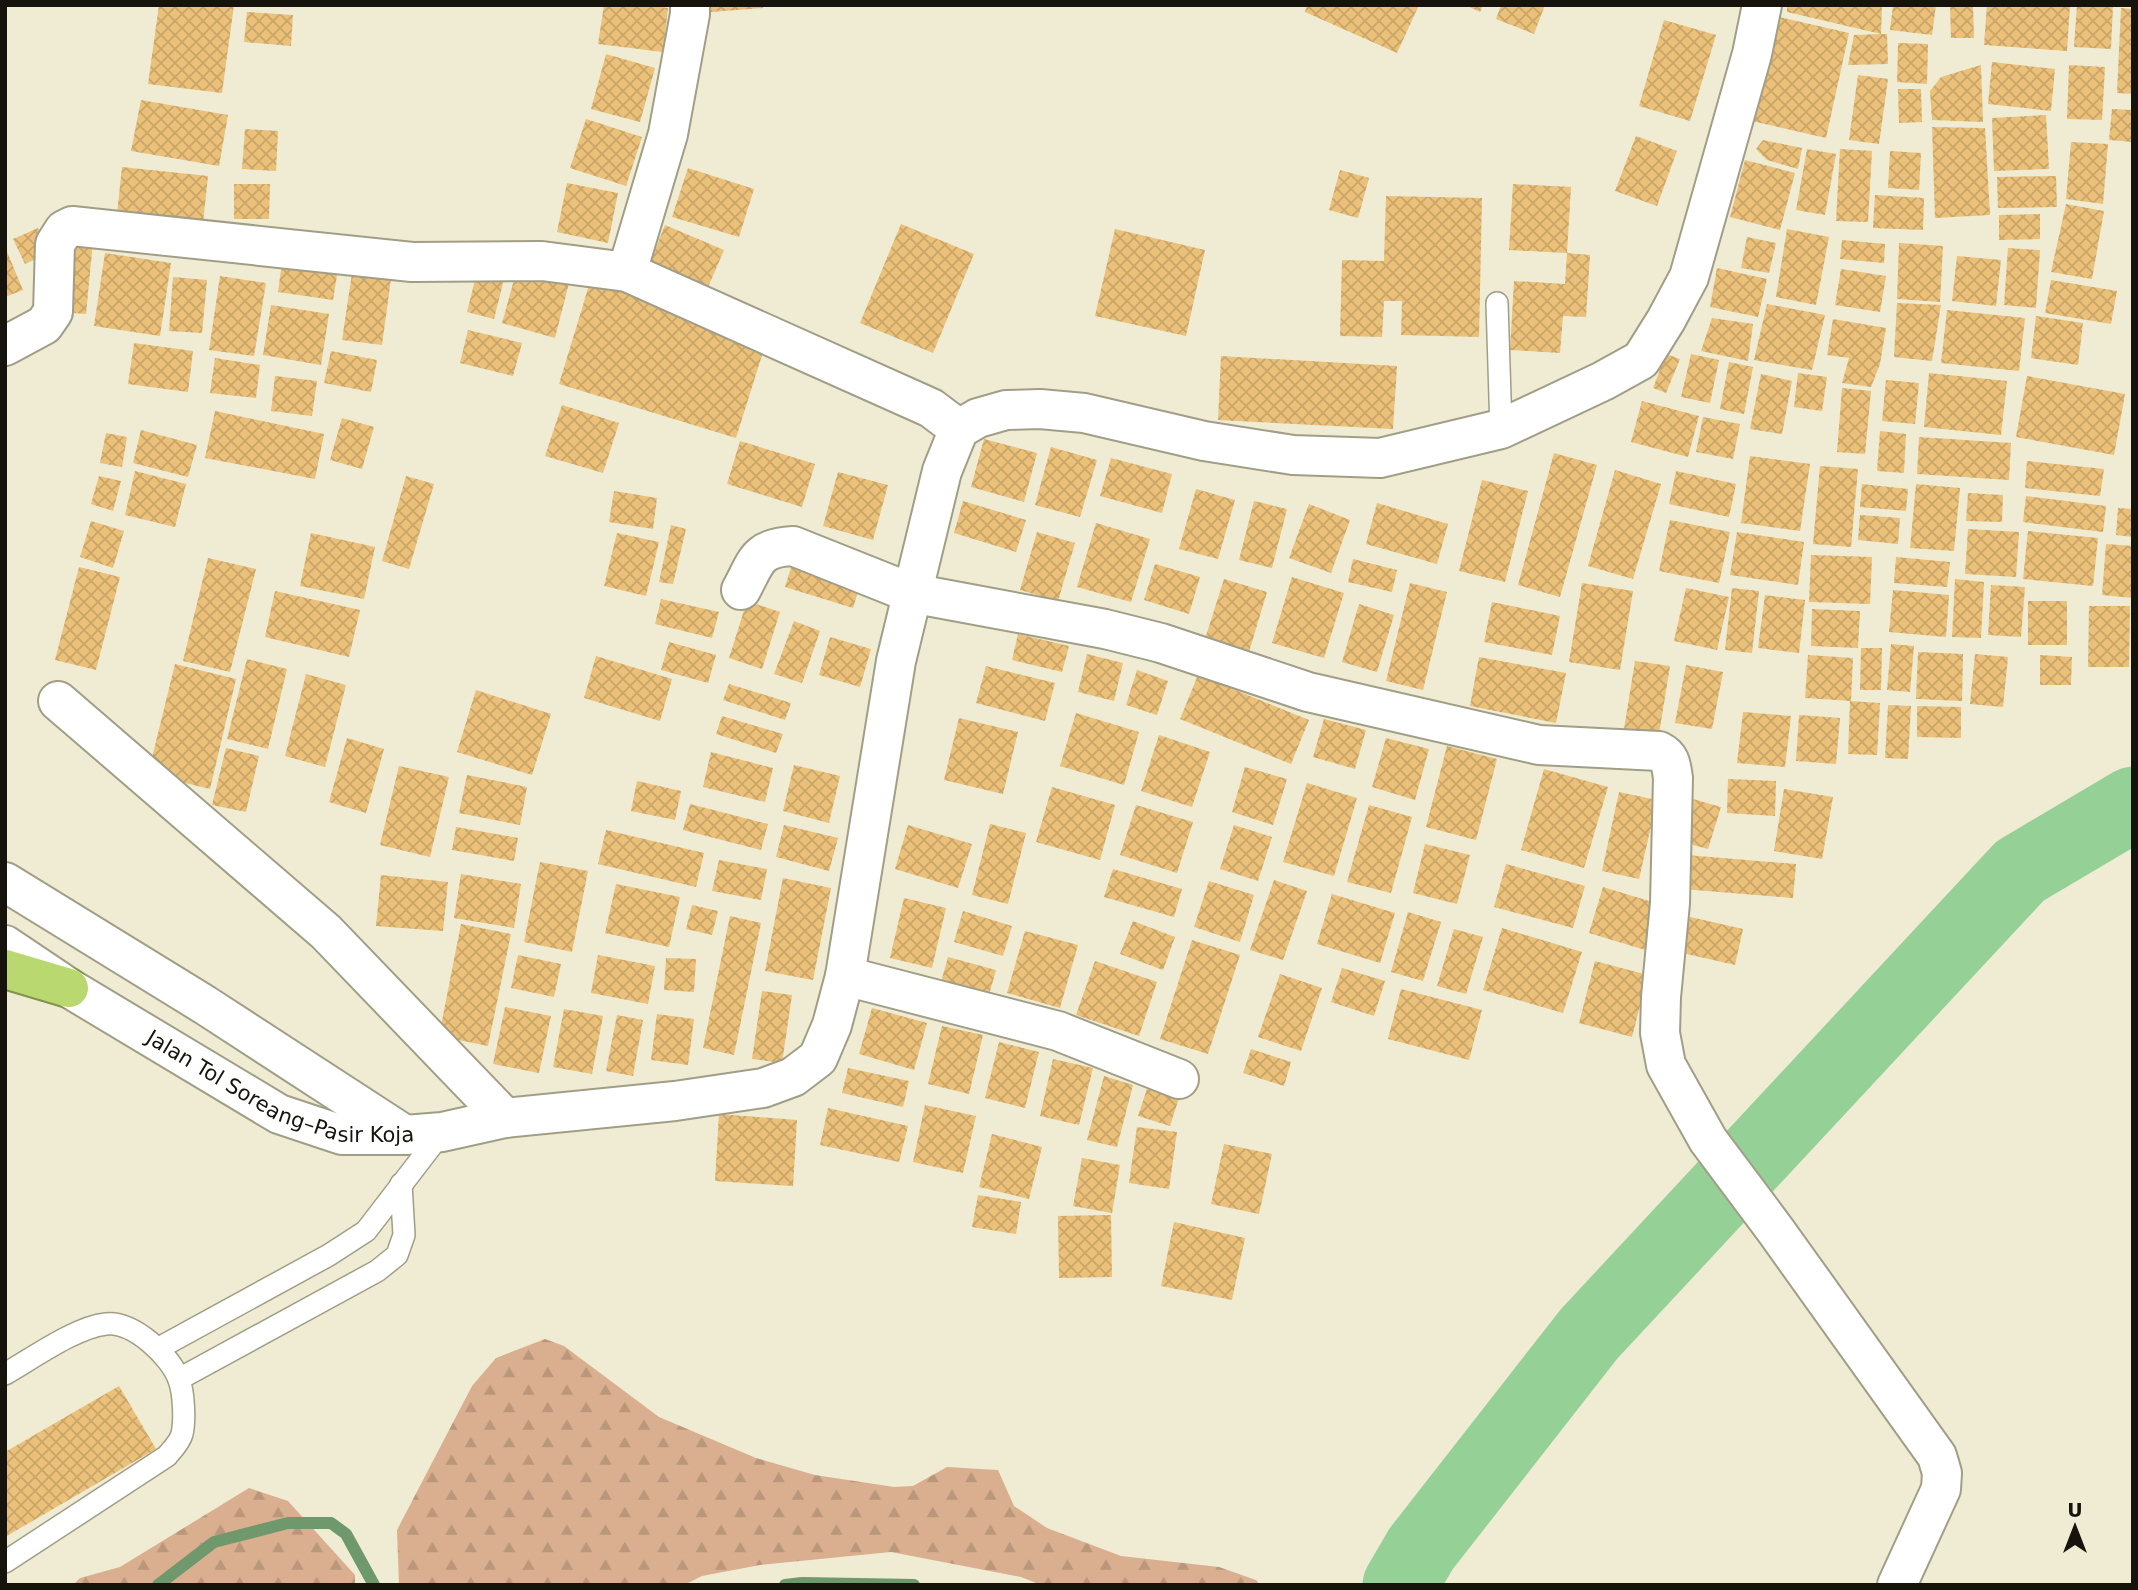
<svg xmlns="http://www.w3.org/2000/svg" width="2138" height="1590" viewBox="0 0 2138 1590" font-family="'DejaVu Sans',sans-serif">
	<style>
		.forest { fill: url(#forest-firs) }
		.lines { fill: none; stroke-linecap: round; stroke-linejoin: round }
		.stream { stroke: #6f986d; stroke-width: 12 }
		.river { stroke: #95d197; stroke-width: 75 }
		.building { fill: url(#building-cross-hatch) }
		.lane-casing { stroke: #a19e87; stroke-width: 24 }
		.street-casing { stroke: #a19e87; stroke-width: 42 }
		.secondary-casing { stroke: #a19e87; stroke-width: 42 }
		.highway-casing { stroke: #80944d; stroke-width: 42 }
		.lane { stroke: #fff; stroke-width: 21 }
		.street { stroke: #fff; stroke-width: 38 }
		.secondary { stroke: #fff; stroke-width: 38 }
		.highway { stroke: #b9d970; stroke-width: 38 }
		.labels { text-anchor: middle; stroke-width: 6; stroke-linejoin: round; paint-order: stroke }
		.street-label { font-size: 21px; fill: #15130b; stroke: #efecd3 }
	</style>
	<defs>
		<pattern id="forest-firs" width="22" height="20" patternUnits="userSpaceOnUse" patternTransform="scale(1.75)"><rect width="22" height="20" fill="#daaf8f"/><path d="M5 1l3.5 6h-7zM16 11l3.5 6h-7z" fill="#ba967a"/></pattern>
		<pattern id="building-cross-hatch" width="8" height="8" patternUnits="userSpaceOnUse" patternTransform="scale(1.75)"><rect width="8" height="8" fill="#ebc17a"/><path d="M0 0l8 8M0 8l8-8" fill="none" stroke="#c9a568"/></pattern>
	</defs>
	<rect width="100%" height="100%" fill="#efecd3"/>
	<g class="forest">
		<polygon points="545,1339 564,1346 659,1417 756,1458 815,1475 894,1487 913,1486 947,1467 998,1470 1014,1506 1047,1528 1121,1556 1219,1567 1256,1580 1260,1585 1041,1585 1021,1577 891,1552 760,1565 702,1576 684,1585 399,1585 397,1530 472,1386 496,1358"/>
		<polygon points="249,1488 288,1501 355,1575 355,1585 73,1585 80,1578 120,1567"/>
	</g>
	<g class="lines">
		<g class="stream">
			<polyline points="158,1585 214,1542 288,1523 331,1523 346,1534 374,1585"/>
			<polyline points="785,1585 802,1583 914,1585"/>
		</g>
		<polyline class="river" points="1400,1585 1421,1549 1589,1334 2020,871 2133,804"/>
	</g>
	<g class="building">
		<polygon points="159,5 234,5 222,93 148,84"/>
		<polygon points="604,5 648,5 668,8 663,52 598,44"/>
		<polygon points="711,5 762,5 763,8 711,12"/>
		<polygon points="1307,5 1419,5 1397,53 1305,12"/>
		<polygon points="1465,5 1483,5 1480,12"/>
		<polygon points="1501,5 1545,5 1534,34 1496,19"/>
		<polygon points="1787,5 1882,5 1881,34 1887,34 1888,64 1848,65 1854,35 1881,34 1787,12"/>
		<polygon points="1893,5 1936,5 1932,35 1890,30"/>
		<polygon points="1950,5 1973,5 1974,38 1951,38"/>
		<polygon points="1987,5 2070,5 2067,51 1984,45"/>
		<polygon points="2077,5 2113,5 2111,49 2074,47"/>
		<polygon points="2121,8 2133,9 2133,94 2117,93"/>
		<polygon points="247,12 293,15 291,46 244,42"/>
		<polygon points="1775,16 1849,33 1826,138 1752,121"/>
		<polygon points="1664,20 1716,35 1690,121 1639,106"/>
		<polygon points="1898,43 1928,44 1927,84 1897,82"/>
		<polygon points="606,54 655,68 640,122 591,109"/>
		<polygon points="1992,62 2055,69 2051,111 1988,104"/>
		<polygon points="1981,65 1983,122 1932,120 1930,91 1941,77"/>
		<polygon points="2069,65 2105,67 2102,120 2067,119"/>
		<polygon points="1858,75 1888,79 1879,144 1849,140"/>
		<polygon points="1898,89 1921,89 1922,122 1899,123"/>
		<polygon points="141,100 228,115 219,166 131,151"/>
		<polygon points="2112,109 2133,110 2133,142 2109,140"/>
		<polygon points="2046,115 2049,169 1994,171 1992,118"/>
		<polygon points="586,119 642,137 626,186 570,168"/>
		<polygon points="1932,127 1985,128 1990,215 1935,218"/>
		<polygon points="245,129 278,131 276,171 242,169"/>
		<polygon points="1636,136 1677,151 1657,206 1615,191"/>
		<polygon points="1763,140 1802,148 1798,169 1767,160 1756,149"/>
		<polygon points="2071,142 2108,144 2103,204 2066,199"/>
		<polygon points="1807,149 1836,154 1825,215 1796,210"/>
		<polygon points="1840,149 1872,151 1868,222 1836,221"/>
		<polygon points="1890,151 1921,153 1919,190 1888,188"/>
		<polygon points="1745,160 1795,173 1780,230 1730,217"/>
		<polygon points="122,167 208,176 203,223 117,214"/>
		<polygon points="688,168 754,189 739,237 672,217"/>
		<polygon points="1340,170 1369,178 1358,218 1329,210"/>
		<polygon points="2056,176 2057,207 1998,208 1997,177"/>
		<polygon points="567,183 618,193 608,243 557,232"/>
		<polygon points="234,184 270,184 269,219 234,219"/>
		<polygon points="1513,184 1571,187 1567,253 1509,250"/>
		<polygon points="1875,195 1924,198 1923,230 1873,228"/>
		<polygon points="1386,196 1482,198 1479,337 1401,335 1402,301 1384,301 1382,337 1340,336 1342,260 1384,261"/>
		<polygon points="2066,204 2104,211 2092,279 2051,272"/>
		<polygon points="2040,214 2040,239 1999,240 1999,215"/>
		<polygon points="901,224 974,254 933,353 860,323"/>
		<polygon points="665,225 724,250 706,292 648,268"/>
		<polygon points="38,228 51,252 25,264 13,239"/>
		<polygon points="1115,229 1205,250 1186,336 1095,316"/>
		<polygon points="1787,229 1829,237 1816,305 1776,297"/>
		<polygon points="1747,237 1776,243 1769,273 1741,268"/>
		<polygon points="67,240 93,242 86,314 60,312"/>
		<polygon points="1842,240 1885,244 1884,263 1840,259"/>
		<polygon points="1899,243 1943,246 1940,302 1897,299"/>
		<polygon points="5,247 23,290 5,297"/>
		<polygon points="2008,248 2040,250 2036,308 2004,305"/>
		<polygon points="105,253 171,263 160,336 94,326"/>
		<polygon points="1567,253 1590,255 1586,317 1563,316 1560,353 1510,350 1514,281 1565,284"/>
		<polygon points="283,255 339,263 333,300 278,292"/>
		<polygon points="1957,256 2001,260 1996,306 1952,301"/>
		<polygon points="478,268 505,275 494,319 467,312"/>
		<polygon points="1717,268 1767,279 1758,317 1710,307"/>
		<polygon points="517,269 569,283 555,338 502,323"/>
		<polygon points="1841,269 1886,276 1880,312 1835,305"/>
		<polygon points="352,273 391,279 382,345 342,340"/>
		<polygon points="220,276 266,283 254,356 209,350"/>
		<polygon points="173,277 207,280 202,333 169,331"/>
		<polygon points="2051,280 2117,291 2111,324 2045,313"/>
		<polygon points="590,282 768,336 736,438 559,384"/>
		<polygon points="1897,303 1941,305 1932,361 1894,357"/>
		<polygon points="1767,304 1825,315 1812,370 1754,360"/>
		<polygon points="271,305 329,314 321,365 263,355"/>
		<polygon points="1947,310 2025,318 2019,371 1941,363"/>
		<polygon points="2036,316 2083,323 2078,365 2031,358"/>
		<polygon points="1712,318 1753,324 1748,361 1701,351"/>
		<polygon points="1833,319 1886,328 1880,364 1871,387 1842,383 1849,358 1827,355"/>
		<polygon points="468,330 522,343 513,376 460,363"/>
		<polygon points="134,343 193,351 188,392 128,384"/>
		<polygon points="331,351 377,360 371,392 324,383"/>
		<polygon points="1666,354 1680,359 1666,393 1653,388"/>
		<polygon points="1691,354 1719,360 1710,403 1681,397"/>
		<polygon points="1221,356 1397,366 1393,429 1218,420"/>
		<polygon points="215,358 260,365 256,398 210,393"/>
		<polygon points="1729,362 1753,367 1744,414 1720,409"/>
		<polygon points="1798,373 1827,377 1822,411 1794,407"/>
		<polygon points="1929,373 2007,381 2001,435 1924,427"/>
		<polygon points="1761,374 1792,381 1782,434 1750,429"/>
		<polygon points="275,376 317,381 312,416 271,411"/>
		<polygon points="2027,376 2125,394 2114,455 2016,437"/>
		<polygon points="1886,380 1919,383 1915,424 1882,421"/>
		<polygon points="1842,388 1871,391 1865,454 1837,452"/>
		<polygon points="1642,401 1699,416 1688,457 1631,442"/>
		<polygon points="562,405 619,423 603,473 545,456"/>
		<polygon points="215,411 324,434 315,479 205,458"/>
		<polygon points="1703,417 1740,424 1733,459 1696,452"/>
		<polygon points="342,418 374,427 362,469 330,460"/>
		<polygon points="141,430 197,445 188,477 133,463"/>
		<polygon points="1880,431 1906,434 1904,473 1877,471"/>
		<polygon points="106,433 127,437 122,467 100,463"/>
		<polygon points="1919,437 2011,443 2009,480 1917,474"/>
		<polygon points="984,439 1037,453 1024,502 971,487"/>
		<polygon points="740,441 815,464 802,507 727,484"/>
		<polygon points="1051,447 1097,460 1080,517 1035,505"/>
		<polygon points="1554,453 1597,465 1560,597 1518,585"/>
		<polygon points="1750,456 1810,464 1800,531 1741,523"/>
		<polygon points="1111,458 1172,474 1162,513 1100,496"/>
		<polygon points="2027,461 2104,469 2100,496 2025,488"/>
		<polygon points="1820,466 1858,469 1851,547 1813,544"/>
		<polygon points="1615,470 1661,484 1633,579 1588,566"/>
		<polygon points="135,471 186,484 175,527 125,515"/>
		<polygon points="1676,471 1736,484 1729,517 1669,504"/>
		<polygon points="838,472 888,485 873,540 823,526"/>
		<polygon points="99,476 121,481 113,511 91,504"/>
		<polygon points="406,476 434,484 409,569 382,561"/>
		<polygon points="1482,480 1528,491 1505,582 1459,571"/>
		<polygon points="1862,484 1908,489 1906,511 1860,507"/>
		<polygon points="1916,484 1960,488 1954,551 1910,548"/>
		<polygon points="1196,489 1235,500 1218,559 1179,549"/>
		<polygon points="614,491 657,498 653,529 609,522"/>
		<polygon points="1968,493 2003,495 2002,522 1966,521"/>
		<polygon points="2026,496 2106,506 2103,532 2023,522"/>
		<polygon points="963,501 1026,520 1016,552 954,533"/>
		<polygon points="1254,501 1287,509 1272,568 1239,560"/>
		<polygon points="1377,503 1448,524 1437,564 1366,544"/>
		<polygon points="1309,504 1350,520 1331,573 1289,558"/>
		<polygon points="2118,508 2133,509 2133,537 2116,535"/>
		<polygon points="1860,515 1900,518 1898,544 1858,540"/>
		<polygon points="1670,520 1730,532 1719,583 1659,571"/>
		<polygon points="91,521 124,531 113,568 80,557"/>
		<polygon points="1096,523 1150,539 1131,602 1077,587"/>
		<polygon points="671,525 686,529 673,584 659,582"/>
		<polygon points="1968,529 2019,532 2016,577 1965,574"/>
		<polygon points="2028,531 2098,538 2093,586 2023,579"/>
		<polygon points="1037,532 1075,543 1058,601 1020,590"/>
		<polygon points="1737,532 1804,542 1798,585 1730,575"/>
		<polygon points="311,533 375,547 364,599 300,586"/>
		<polygon points="617,533 659,542 646,596 604,586"/>
		<polygon points="2106,544 2133,546 2133,598 2102,595"/>
		<polygon points="1811,555 1872,557 1870,604 1809,602"/>
		<polygon points="1896,557 1950,562 1947,587 1894,583"/>
		<polygon points="208,558 256,569 230,672 183,661"/>
		<polygon points="1353,559 1397,570 1392,592 1348,582"/>
		<polygon points="793,561 861,582 853,608 785,587"/>
		<polygon points="1155,564 1200,577 1189,614 1144,600"/>
		<polygon points="79,567 120,577 96,670 55,660"/>
		<polygon points="1292,577 1344,593 1324,658 1272,643"/>
		<polygon points="1224,579 1267,592 1249,652 1205,639"/>
		<polygon points="1955,579 1984,582 1981,638 1952,637"/>
		<polygon points="1410,583 1447,592 1423,690 1386,681"/>
		<polygon points="1582,583 1633,591 1620,670 1569,662"/>
		<polygon points="1991,585 2025,587 2021,637 1988,635"/>
		<polygon points="1686,588 1729,597 1717,650 1674,641"/>
		<polygon points="1732,588 1759,591 1752,653 1725,650"/>
		<polygon points="1893,590 1949,595 1946,637 1889,632"/>
		<polygon points="275,591 360,610 349,657 265,637"/>
		<polygon points="1765,595 1805,600 1799,653 1758,648"/>
		<polygon points="661,599 719,612 712,638 655,624"/>
		<polygon points="747,601 780,612 762,669 729,658"/>
		<rect x="2028" y="601" width="39" height="44"/>
		<polygon points="1492,602 1560,616 1552,655 1484,642"/>
		<polygon points="1359,604 1394,615 1377,672 1342,662"/>
		<polygon points="2089,606 2130,606 2129,667 2088,667"/>
		<polygon points="1812,609 1860,611 1858,648 1811,646"/>
		<polygon points="794,621 820,631 802,683 774,674"/>
		<polygon points="1018,634 1069,646 1062,672 1012,660"/>
		<polygon points="830,637 871,649 860,687 819,675"/>
		<polygon points="669,642 716,655 708,683 661,670"/>
		<polygon points="1891,644 1914,646 1910,692 1887,690"/>
		<polygon points="1861,648 1882,648 1881,690 1860,690"/>
		<polygon points="1918,652 1963,654 1962,701 1916,699"/>
		<polygon points="1087,654 1123,663 1114,701 1078,692"/>
		<polygon points="1975,654 2008,657 2003,707 1970,704"/>
		<polygon points="1808,655 1853,658 1851,701 1805,698"/>
		<polygon points="2040,655 2072,657 2071,685 2040,685"/>
		<polygon points="596,656 672,679 660,721 584,698"/>
		<polygon points="1479,657 1566,673 1556,723 1470,706"/>
		<polygon points="247,659 287,669 268,749 227,739"/>
		<polygon points="1635,661 1670,666 1659,734 1624,729"/>
		<polygon points="175,664 236,679 210,789 148,774"/>
		<polygon points="1686,665 1723,672 1712,729 1675,723"/>
		<polygon points="986,666 1055,683 1045,721 976,703"/>
		<polygon points="1137,670 1168,681 1157,715 1126,705"/>
		<polygon points="306,674 346,685 325,767 285,756"/>
		<polygon points="1198,675 1309,720 1291,764 1180,719"/>
		<polygon points="729,684 791,703 785,720 723,700"/>
		<polygon points="476,690 551,714 532,775 457,752"/>
		<polygon points="1850,701 1880,703 1877,755 1848,754"/>
		<polygon points="1888,705 1911,706 1908,759 1885,758"/>
		<polygon points="1917,706 1961,707 1961,738 1917,737"/>
		<polygon points="1743,712 1791,716 1785,767 1737,763"/>
		<polygon points="1076,713 1139,732 1124,785 1060,766"/>
		<polygon points="1799,715 1840,718 1836,764 1796,761"/>
		<polygon points="722,716 783,734 776,753 716,734"/>
		<polygon points="959,718 1018,732 1003,794 944,780"/>
		<polygon points="1324,719 1366,730 1355,769 1313,757"/>
		<polygon points="1159,735 1210,752 1192,807 1141,791"/>
		<polygon points="347,738 384,749 366,813 329,802"/>
		<polygon points="1386,738 1429,749 1415,800 1372,787"/>
		<polygon points="1447,746 1497,759 1476,840 1426,827"/>
		<polygon points="226,748 259,756 246,812 212,805"/>
		<polygon points="711,752 773,768 765,802 703,787"/>
		<polygon points="794,765 840,776 829,823 783,811"/>
		<polygon points="399,766 449,777 430,857 380,845"/>
		<polygon points="1245,767 1287,779 1273,825 1232,812"/>
		<polygon points="1544,769 1608,787 1584,868 1521,850"/>
		<polygon points="467,775 527,787 520,825 459,813"/>
		<polygon points="1728,779 1776,781 1775,816 1727,813"/>
		<polygon points="637,781 681,791 675,820 631,811"/>
		<polygon points="1307,783 1357,798 1334,876 1283,862"/>
		<polygon points="1052,787 1115,805 1100,860 1036,842"/>
		<polygon points="1784,789 1833,797 1822,859 1774,851"/>
		<polygon points="1619,792 1657,800 1639,879 1602,871"/>
		<polygon points="1693,799 1721,807 1708,849 1681,842"/>
		<polygon points="690,804 768,824 761,850 683,830"/>
		<polygon points="1136,805 1193,822 1177,873 1120,855"/>
		<polygon points="1369,805 1412,817 1391,893 1347,882"/>
		<polygon points="990,824 1026,833 1008,904 972,895"/>
		<polygon points="784,825 838,838 829,871 776,857"/>
		<polygon points="908,825 972,844 958,888 895,869"/>
		<polygon points="1234,825 1272,837 1258,881 1220,869"/>
		<polygon points="456,827 518,838 514,861 452,850"/>
		<polygon points="606,830 704,853 696,887 598,864"/>
		<polygon points="1425,844 1470,855 1457,904 1413,893"/>
		<polygon points="1686,855 1796,864 1793,898 1683,889"/>
		<polygon points="719,860 767,869 761,900 712,891"/>
		<polygon points="540,862 588,871 572,952 524,942"/>
		<polygon points="1506,864 1585,886 1573,928 1494,907"/>
		<polygon points="1113,869 1182,889 1174,917 1104,897"/>
		<polygon points="461,874 521,884 514,928 454,918"/>
		<polygon points="381,875 448,882 443,931 376,926"/>
		<polygon points="783,878 831,888 813,980 765,971"/>
		<polygon points="1274,880 1307,891 1283,960 1250,950"/>
		<polygon points="1209,881 1254,895 1240,942 1194,927"/>
		<polygon points="616,884 680,897 669,947 605,933"/>
		<polygon points="1603,887 1659,904 1645,950 1589,933"/>
		<polygon points="1332,894 1395,913 1380,963 1317,944"/>
		<polygon points="904,898 946,908 932,968 890,958"/>
		<polygon points="692,905 718,911 712,935 686,929"/>
		<polygon points="963,911 1012,926 1003,956 954,942"/>
		<polygon points="1408,912 1441,922 1423,981 1391,972"/>
		<polygon points="730,916 761,923 734,1055 703,1048"/>
		<polygon points="1686,916 1743,929 1735,965 1678,952"/>
		<polygon points="1133,921 1175,937 1163,970 1120,954"/>
		<polygon points="461,924 511,934 488,1046 439,1036"/>
		<polygon points="1502,928 1582,952 1563,1013 1483,990"/>
		<polygon points="1454,929 1483,937 1466,994 1437,986"/>
		<polygon points="1025,931 1078,945 1060,1008 1007,993"/>
		<polygon points="1192,940 1240,955 1208,1054 1160,1039"/>
		<polygon points="518,955 561,964 554,997 511,988"/>
		<polygon points="598,955 655,966 648,1004 591,993"/>
		<polygon points="948,957 996,970 989,995 941,982"/>
		<polygon points="666,958 696,959 694,992 664,990"/>
		<polygon points="1095,961 1157,982 1139,1036 1076,1015"/>
		<polygon points="1595,961 1648,975 1632,1037 1579,1023"/>
		<polygon points="1342,968 1385,981 1374,1016 1331,1002"/>
		<polygon points="1280,974 1322,988 1301,1051 1258,1037"/>
		<polygon points="1401,989 1482,1010 1469,1060 1388,1039"/>
		<polygon points="762,991 792,995 782,1063 752,1059"/>
		<polygon points="505,1007 551,1016 539,1073 493,1064"/>
		<polygon points="872,1008 927,1023 914,1070 859,1054"/>
		<polygon points="564,1009 603,1016 592,1074 553,1067"/>
		<polygon points="657,1014 694,1019 688,1065 651,1060"/>
		<polygon points="617,1015 643,1020 633,1076 606,1071"/>
		<polygon points="942,1026 983,1035 969,1094 928,1084"/>
		<polygon points="999,1042 1039,1052 1025,1108 985,1098"/>
		<polygon points="1251,1049 1291,1062 1284,1086 1243,1073"/>
		<polygon points="1053,1059 1093,1068 1079,1125 1040,1116"/>
		<polygon points="848,1068 909,1081 903,1107 842,1093"/>
		<polygon points="1104,1076 1133,1085 1117,1147 1087,1140"/>
		<polygon points="1149,1083 1181,1092 1170,1126 1138,1116"/>
		<polygon points="925,1105 976,1116 963,1173 913,1162"/>
		<polygon points="828,1108 908,1126 899,1162 820,1145"/>
		<polygon points="719,1114 797,1120 793,1186 715,1181"/>
		<polygon points="1137,1127 1177,1132 1169,1189 1129,1183"/>
		<polygon points="992,1134 1042,1147 1029,1199 979,1187"/>
		<polygon points="1224,1144 1272,1154 1259,1214 1211,1204"/>
		<polygon points="1082,1158 1120,1165 1112,1213 1073,1206"/>
		<polygon points="978,1195 1021,1202 1016,1234 972,1227"/>
		<polygon points="1111,1215 1112,1277 1059,1278 1058,1216"/>
		<polygon points="1174,1222 1245,1238 1232,1300 1161,1286"/>
		<polygon points="119,1386 156,1449 5,1537 5,1452"/>
	</g>
	<g class="lines">
		<defs>
			<g id="lane">
				<polyline points="1497,303 1501,429"/>
				<polyline points="159,1348 329,1255 366,1231 442,1132"/>
				<path d="M5,1374C33,1358 76,1327 106,1324C133,1321 171,1356 179,1380C184,1393 185,1421 182,1434C180,1442 172,1450 167,1456L5,1562"/>
				<polyline points="179,1379 377,1271 397,1255 404,1235 401,1184"/>
			</g>
			<g id="street">
				<polyline points="627,272 668,134 690,14 690,5"/>
				<polyline points="5,346 44,325 53,312 55,244 64,230 72,226 412,262 542,261 627,272 931,408 959,429"/>
				<path d="M741,590C757,561 756,548 793,546L911,593L1105,629L1161,643L1308,692L1539,745L1659,751C1671,757 1671,765 1673,778L1670,903L1661,997L1660,1033L1666,1065L1708,1140L1776,1231L1937,1456L1942,1473L1941,1489L1897,1585"/>
				<polyline points="58,701 326,932 505,1118"/>
				<polyline points="845,976 1058,1031 1179,1079"/>
			</g>
			<g id="secondary">
				<polyline points="5,882 205,1005 405,1135"/>
				<path id="s1" d="M5,945L69,988L279,1114L342,1135H405L442,1132L505,1118L675,1101L763,1088L793,1077L818,1058L832,1025L845,976L896,661L942,471L959,429L978,418L1006,410L1040,409L1084,413L1204,441L1293,455L1380,458L1501,429L1603,381L1641,360L1666,320L1689,277L1752,54L1762,5"/>
			</g>
			<polyline id="highway" points="5,969 69,988"/>
		</defs>
		<use href="#lane" class="lane-casing"/>
		<use href="#street" class="street-casing"/>
		<use href="#secondary" class="secondary-casing"/>
		<use href="#highway" class="highway-casing"/>
		<use href="#lane" class="lane"/>
		<use href="#street" class="street"/>
		<use href="#secondary" class="secondary"/>
		<use href="#highway" class="highway"/>
	</g>
	<g class="labels">
		<g class="street-label">
			<text dy="7" stroke="none"><textPath href="#s1" startOffset="315">Jalan Tol Soreang–Pasir Koja</textPath></text>
		</g>
	</g>
	<rect width="2138" height="1590" fill="none" stroke="#15130b" stroke-width="14"/>
	<g transform="translate(2075 1527)" stroke="#efecd3" stroke-width="5" paint-order="stroke">
	<path d="M0-5L12 26L0 18L-12 26Z" fill="#15130b"/>
	<text y="-10" font-size="19" font-weight="bold" text-anchor="middle" fill="#15130b">U</text>
	</g>
</svg>
